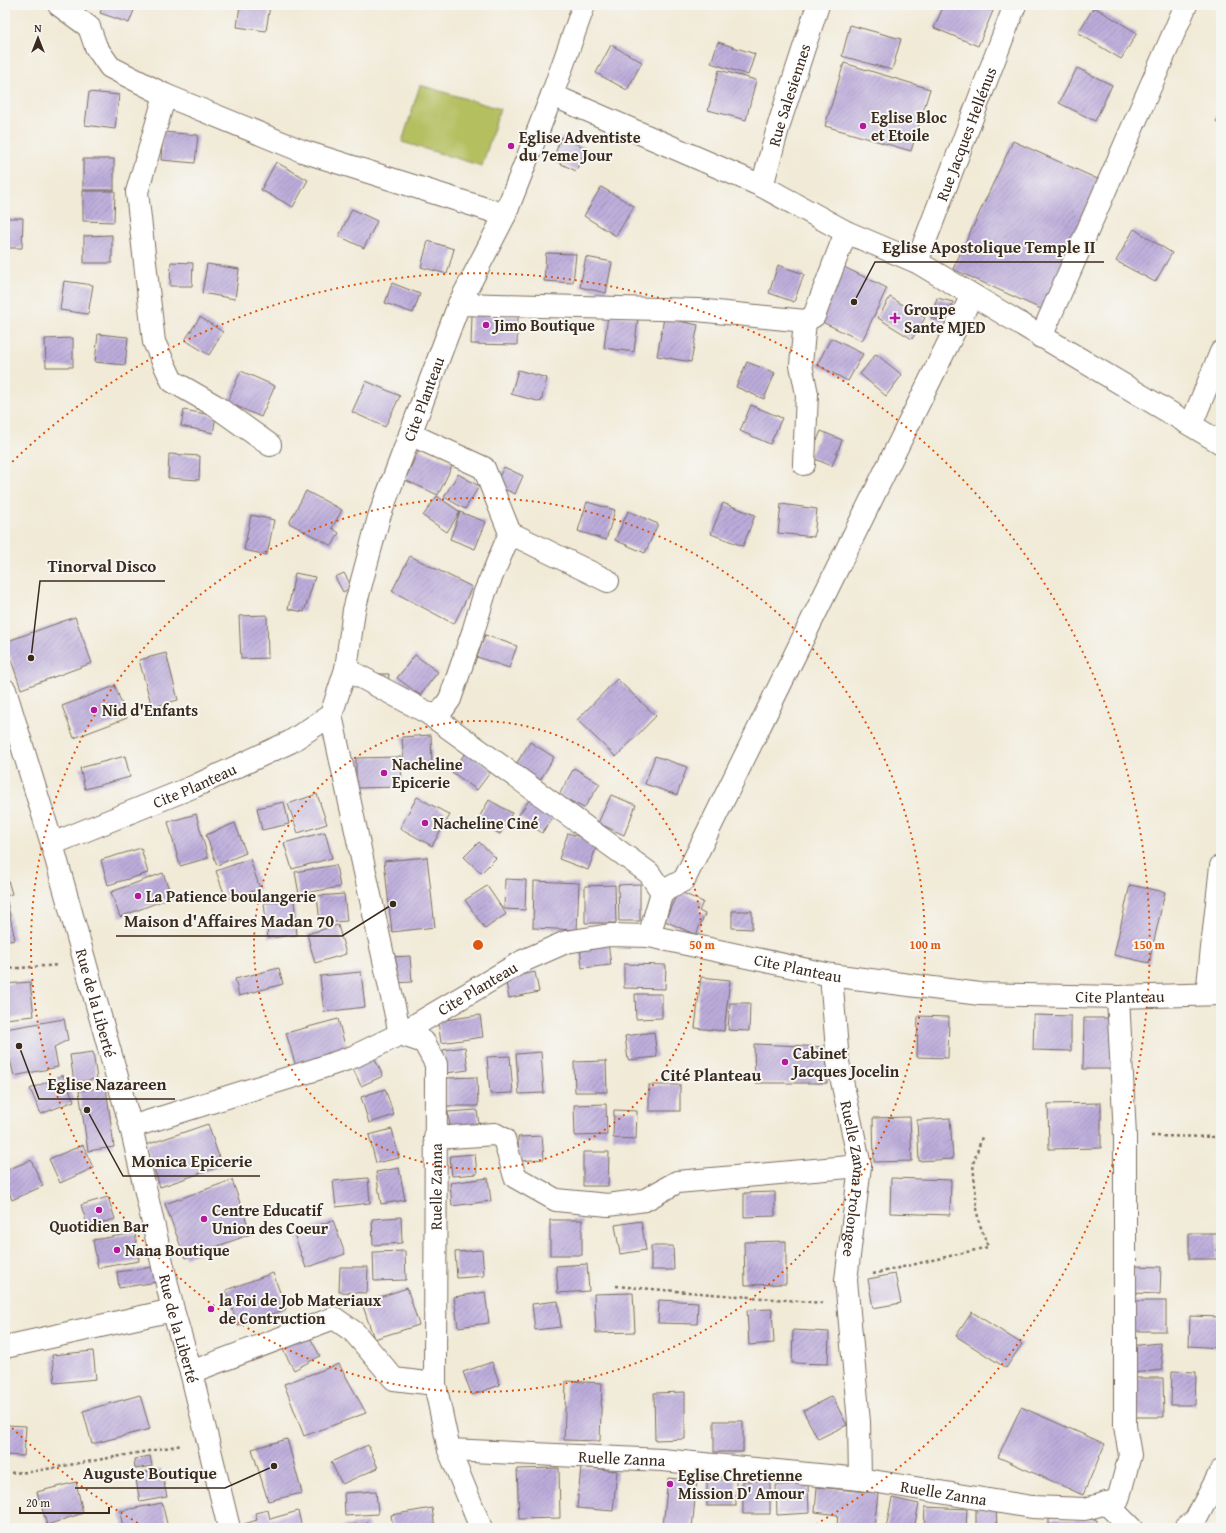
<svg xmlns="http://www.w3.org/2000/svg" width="1226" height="1533" viewBox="0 0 1226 1533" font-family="'Gentium Book Plus',serif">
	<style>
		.pitch { fill: #b4bf61; stroke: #787440 }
		.building { fill: url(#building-hatch) }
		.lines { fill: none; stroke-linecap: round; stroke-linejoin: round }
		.minor-casing { stroke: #7b6d5f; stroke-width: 24 }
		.path { stroke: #7b6d5f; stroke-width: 2.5; stroke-dasharray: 3 3; stroke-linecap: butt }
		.minor { stroke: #fff; stroke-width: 22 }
		.ring { fill: none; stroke: #df570d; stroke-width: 2; stroke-dasharray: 2 4 }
		.poi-dot { fill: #b5179e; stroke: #f6f6f2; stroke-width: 1.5 }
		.labels { text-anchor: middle; stroke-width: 4; stroke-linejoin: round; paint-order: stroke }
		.street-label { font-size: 16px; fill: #3b2a1e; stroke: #f6f6f2 }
		.poi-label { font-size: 16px; font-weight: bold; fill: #3b2a1e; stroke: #f6f6f2; text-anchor: start }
		.neighbourhood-label { font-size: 17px; font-weight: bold; fill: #3b2a1e; stroke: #f6f6f2 }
		.centre { fill: #df570d; stroke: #f6f6f2; stroke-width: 2 }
		.ring-label { font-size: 12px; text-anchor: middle; font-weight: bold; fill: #df570d; stroke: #f6f6f2; stroke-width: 4; stroke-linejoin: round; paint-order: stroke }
		.leader { fill: none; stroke: #3b2a1e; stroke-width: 1.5 }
		.callout-dot { fill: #3b2a1e; stroke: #f6f6f2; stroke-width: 1.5 }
		.callout-label { font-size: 17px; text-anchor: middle; font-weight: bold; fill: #3b2a1e; stroke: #f6f6f2; stroke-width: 4; stroke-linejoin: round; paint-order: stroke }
	</style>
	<defs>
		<pattern id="building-hatch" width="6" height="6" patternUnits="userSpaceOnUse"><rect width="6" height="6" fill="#bcacdb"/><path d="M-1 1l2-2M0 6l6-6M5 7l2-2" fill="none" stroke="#9a8cb1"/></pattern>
	</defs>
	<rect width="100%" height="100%" fill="#f6f6f2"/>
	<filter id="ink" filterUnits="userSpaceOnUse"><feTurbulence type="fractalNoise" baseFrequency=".025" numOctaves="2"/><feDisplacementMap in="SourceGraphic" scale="8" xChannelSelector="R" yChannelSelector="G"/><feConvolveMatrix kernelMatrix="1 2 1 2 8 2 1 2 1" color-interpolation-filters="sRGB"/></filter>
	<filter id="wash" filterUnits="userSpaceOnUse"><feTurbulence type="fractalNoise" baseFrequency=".012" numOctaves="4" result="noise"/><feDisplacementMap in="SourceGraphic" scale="16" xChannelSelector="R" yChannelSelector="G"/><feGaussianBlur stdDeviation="0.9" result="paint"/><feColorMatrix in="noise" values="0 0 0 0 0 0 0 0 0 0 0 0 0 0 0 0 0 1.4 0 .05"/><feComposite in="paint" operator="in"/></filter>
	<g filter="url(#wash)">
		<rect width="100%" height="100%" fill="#f1ead7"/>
		<polygon class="pitch" points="420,85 500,109 482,166 402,142"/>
		<g id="blocks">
			<g class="building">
				<polygon points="103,5 136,5 129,23 100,13"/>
				<polygon points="240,5 270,5 266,31 237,27"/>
				<polygon points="944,5 978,5 993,11 978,46 934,28"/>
				<polygon points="1094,7 1137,33 1121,59 1078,33"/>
				<polygon points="850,25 901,39 892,70 842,56"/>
				<polygon points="718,42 755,54 748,75 711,63"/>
				<polygon points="611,45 642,62 627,90 596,73"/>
				<polygon points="844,63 930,89 911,151 825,126"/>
				<polygon points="1077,68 1112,85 1095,121 1059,103"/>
				<polygon points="719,70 756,80 746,120 708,110"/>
				<polygon points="89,92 119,95 115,129 85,125"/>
				<polygon points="1221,111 1221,124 1216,122"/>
				<polygon points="163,132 198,135 195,163 161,160"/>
				<polygon points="561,137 586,148 576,171 553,160"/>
				<polygon points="1013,141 1102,181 1041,309 953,269"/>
				<rect x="83" y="159" width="31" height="31"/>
				<polygon points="276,162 308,180 293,207 261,190"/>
				<polygon points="601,187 634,206 616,236 584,216"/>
				<polygon points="83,191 115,191 114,222 83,221"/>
				<polygon points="352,209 377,221 364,248 339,236"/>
				<polygon points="5,218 23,218 22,248 5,248"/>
				<polygon points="1134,229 1172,253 1155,282 1116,261"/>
				<polygon points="112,235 112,263 84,263 84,236"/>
				<polygon points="428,241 454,249 447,274 421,267"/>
				<polygon points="546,253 576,254 573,283 544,281"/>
				<polygon points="586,257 612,262 606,293 580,287"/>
				<polygon points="171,262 193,263 192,286 170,286"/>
				<polygon points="207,264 239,269 235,299 202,293"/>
				<polygon points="778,265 804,274 794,302 769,293"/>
				<polygon points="844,267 887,288 862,341 818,320"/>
				<polygon points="64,281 93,285 88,314 60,310"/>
				<polygon points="392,283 420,294 413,313 385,303"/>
				<polygon points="890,297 925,318 912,339 878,318"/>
				<polygon points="937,298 953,302 947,322 931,318"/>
				<polygon points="472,315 518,316 517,345 471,344"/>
				<polygon points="608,315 638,318 634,352 604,348"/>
				<polygon points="200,317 223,332 209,355 185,340"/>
				<polygon points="664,318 698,325 691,362 657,356"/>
				<polygon points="98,334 128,337 125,365 95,362"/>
				<polygon points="73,338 73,367 46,367 45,339"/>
				<polygon points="831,338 863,354 848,381 817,365"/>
				<polygon points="876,354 902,375 886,396 860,374"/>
				<polygon points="747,362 775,373 764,399 736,387"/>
				<polygon points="518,370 547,378 541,402 511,394"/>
				<polygon points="241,371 275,386 261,417 227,402"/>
				<polygon points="366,381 400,396 385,427 352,412"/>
				<polygon points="751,405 782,418 770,444 740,431"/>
				<polygon points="184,410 216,416 213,433 181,426"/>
				<polygon points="821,431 842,440 832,466 810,457"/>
				<polygon points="419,449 453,464 438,495 405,480"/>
				<polygon points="169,454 200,456 199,480 168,478"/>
				<polygon points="504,467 523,476 515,494 495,485"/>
				<polygon points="458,474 479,486 465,509 444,497"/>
				<polygon points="306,491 342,510 332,528 339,533 332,546 289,523"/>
				<polygon points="437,496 460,512 447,532 423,516"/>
				<polygon points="587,502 615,510 606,540 578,531"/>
				<polygon points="723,503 755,515 743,546 711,534"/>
				<polygon points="781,504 817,509 814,537 778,533"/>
				<polygon points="628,511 658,524 645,553 615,540"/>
				<polygon points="460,512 486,522 475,549 450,539"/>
				<polygon points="251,515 274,520 267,555 244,550"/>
				<polygon points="410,556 472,587 454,624 392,591"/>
				<polygon points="295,573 315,577 304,612 288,609"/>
				<polygon points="344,573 352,587 343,592 335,577"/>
				<polygon points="267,615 268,658 241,659 239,616"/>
				<polygon points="75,617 92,663 21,689 5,642"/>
				<polygon points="485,635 517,646 509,668 477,657"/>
				<polygon points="166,653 178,700 152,707 139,660"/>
				<polygon points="415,655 438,672 420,695 397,678"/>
				<polygon points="375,674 389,674 388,683"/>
				<polygon points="617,679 656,716 616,757 577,720"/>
				<polygon points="115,686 127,718 74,738 62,706"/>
				<polygon points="431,735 432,764 404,766 402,737"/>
				<polygon points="530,742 554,757 538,784 513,769"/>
				<polygon points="466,752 492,770 477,790 452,772"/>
				<polygon points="125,756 130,777 85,789 80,768"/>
				<polygon points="655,756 687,767 677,795 645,784"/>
				<polygon points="401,757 402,787 356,788 356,758"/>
				<polygon points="574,768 600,784 584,808 559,795"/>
				<polygon points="317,794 327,824 298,833 288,804"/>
				<polygon points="611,795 636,805 624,835 598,823"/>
				<polygon points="532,796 556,813 542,833 518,816"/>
				<polygon points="417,797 450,815 432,846 400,828"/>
				<polygon points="489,800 512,813 500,834 477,821"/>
				<polygon points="284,802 289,824 262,830 257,808"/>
				<polygon points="196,814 208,858 180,866 168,822"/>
				<polygon points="235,823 246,853 217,865 206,835"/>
				<polygon points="325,832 332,858 292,869 284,843"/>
				<polygon points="568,833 598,843 588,870 559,859"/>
				<polygon points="479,842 496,858 481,873 464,857"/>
				<polygon points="141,848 148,873 108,885 101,860"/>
				<polygon points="427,857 435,927 392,932 384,861"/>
				<polygon points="250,859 260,889 226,899 216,871"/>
				<polygon points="336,865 340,887 299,894 295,872"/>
				<polygon points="5,870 12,894 5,896"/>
				<polygon points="163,873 172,897 120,917 111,892"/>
				<polygon points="505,879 526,880 525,910 504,909"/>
				<polygon points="534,881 579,883 577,930 533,928"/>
				<polygon points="640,884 640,921 619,921 618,885"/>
				<polygon points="615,885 616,923 585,923 585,886"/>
				<polygon points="1130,885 1165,892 1149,963 1114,955"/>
				<polygon points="487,886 506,914 485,929 465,900"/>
				<polygon points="678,891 703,902 699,911 705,914 696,935 665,921"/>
				<polygon points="344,894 347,921 320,923 317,896"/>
				<polygon points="294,900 297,935 268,938 264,903"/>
				<polygon points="5,901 7,901 15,940 5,942"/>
				<polygon points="732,911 752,911 752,929 732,928"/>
				<polygon points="338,925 346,954 315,963 307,934"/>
				<polygon points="608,943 611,965 582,968 580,946"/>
				<polygon points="410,956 412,982 392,983 390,957"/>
				<polygon points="624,964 666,965 665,989 624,988"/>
				<polygon points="279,968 283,984 239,996 235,979"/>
				<polygon points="361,972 365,1007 324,1012 320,976"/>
				<polygon points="535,972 539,992 509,998 505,978"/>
				<polygon points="701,977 730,980 724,1031 695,1028"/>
				<polygon points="30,982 34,1016 5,1019 5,984"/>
				<polygon points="635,994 662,994 662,1018 636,1019"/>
				<polygon points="730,1003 750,1003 749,1031 728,1030"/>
				<polygon points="480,1015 483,1037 441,1043 438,1021"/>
				<polygon points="1034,1015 1071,1016 1071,1051 1033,1050"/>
				<polygon points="918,1016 949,1017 948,1058 917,1057"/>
				<polygon points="1084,1018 1113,1018 1112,1069 1083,1069"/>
				<polygon points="64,1019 68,1040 54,1047 58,1067 14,1076 5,1039 5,1029"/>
				<polygon points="338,1019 347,1053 296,1067 286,1033"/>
				<polygon points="654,1032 657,1057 628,1060 625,1036"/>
				<polygon points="754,1044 826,1047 827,1083 755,1083"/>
				<polygon points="465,1047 468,1070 446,1073 443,1050"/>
				<polygon points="93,1052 97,1079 74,1082 70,1055"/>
				<polygon points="541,1052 544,1093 519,1094 516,1054"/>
				<polygon points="372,1053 383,1076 361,1086 350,1062"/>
				<polygon points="510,1056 513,1093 490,1094 487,1057"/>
				<polygon points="606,1061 607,1092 575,1092 574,1062"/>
				<polygon points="63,1075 74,1101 41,1114 30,1089"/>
				<polygon points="477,1077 478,1106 447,1106 446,1078"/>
				<rect x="649" y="1085" width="31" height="26"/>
				<polygon points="106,1087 114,1147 88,1151 79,1091"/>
				<polygon points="385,1089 394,1115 369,1123 361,1097"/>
				<polygon points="1101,1103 1101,1148 1049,1149 1048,1104"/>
				<polygon points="606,1104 607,1135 575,1136 574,1105"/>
				<polygon points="477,1110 480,1132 451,1135 448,1112"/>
				<polygon points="614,1110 637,1111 636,1139 613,1138"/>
				<polygon points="910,1117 912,1161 874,1162 873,1118"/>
				<polygon points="950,1118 953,1159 919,1161 917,1120"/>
				<polygon points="208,1124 222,1166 160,1187 146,1145"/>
				<polygon points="392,1129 399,1158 376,1163 369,1135"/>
				<polygon points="542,1136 544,1159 519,1161 518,1137"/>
				<polygon points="83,1145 93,1168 60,1183 49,1159"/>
				<polygon points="583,1152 609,1152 608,1186 583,1186"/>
				<polygon points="475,1154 477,1174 452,1176 450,1156"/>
				<polygon points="31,1160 43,1186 12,1200 5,1183 5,1171"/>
				<polygon points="399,1168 405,1200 381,1204 376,1172"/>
				<polygon points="368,1178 370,1203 336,1207 333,1181"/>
				<polygon points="488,1178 491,1201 452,1206 450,1183"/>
				<polygon points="891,1178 951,1180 950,1215 890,1213"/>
				<polygon points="232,1180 251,1234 185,1258 165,1204"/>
				<polygon points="775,1192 775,1216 744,1217 744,1193"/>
				<polygon points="108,1197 115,1219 88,1227 81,1205"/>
				<polygon points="401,1217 402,1243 373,1245 372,1219"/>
				<polygon points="333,1220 345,1254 306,1268 294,1234"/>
				<rect x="550" y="1220" width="32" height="35"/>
				<polygon points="641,1221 646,1250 620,1254 615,1225"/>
				<polygon points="135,1233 139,1261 98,1268 93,1240"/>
				<rect x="1189" y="1233" width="28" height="26"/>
				<polygon points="786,1241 786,1284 745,1285 744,1242"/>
				<polygon points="651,1246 673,1246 674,1270 651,1270"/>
				<polygon points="482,1250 484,1276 457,1278 455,1252"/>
				<polygon points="405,1251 406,1280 374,1281 373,1252"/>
				<polygon points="587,1264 589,1291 558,1293 556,1266"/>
				<polygon points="160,1266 163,1281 119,1288 117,1272"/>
				<polygon points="1134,1266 1161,1267 1160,1294 1133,1293"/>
				<polygon points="340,1267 368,1267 367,1293 339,1292"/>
				<polygon points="273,1273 286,1309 238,1326 226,1290"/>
				<polygon points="895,1274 901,1303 873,1308 868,1279"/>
				<polygon points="407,1288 419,1325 374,1339 362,1303"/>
				<polygon points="485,1292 489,1323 458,1327 454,1297"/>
				<polygon points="633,1293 635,1332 596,1333 594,1294"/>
				<polygon points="659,1300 698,1302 697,1324 658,1323"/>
				<polygon points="558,1301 561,1327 535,1330 532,1304"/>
				<rect x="1131" y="1301" width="35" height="30"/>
				<polygon points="772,1309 774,1343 749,1345 747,1310"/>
				<polygon points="972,1312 1022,1344 1006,1368 956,1336"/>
				<polygon points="1190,1316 1221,1317 1221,1348 1189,1346"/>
				<polygon points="793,1330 829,1332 828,1364 792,1363"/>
				<polygon points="307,1332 320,1356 294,1370 281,1346"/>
				<polygon points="1160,1343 1163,1370 1132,1373 1129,1346"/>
				<polygon points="93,1351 96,1379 55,1383 52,1355"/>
				<polygon points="492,1362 500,1385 472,1395 463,1372"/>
				<polygon points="339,1364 366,1413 304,1436 284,1384"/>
				<polygon points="1172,1371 1196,1372 1195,1405 1171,1405"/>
				<polygon points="1132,1378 1163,1378 1164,1417 1133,1417"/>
				<polygon points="566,1381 602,1383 600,1441 564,1440"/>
				<polygon points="685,1392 685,1439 655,1440 654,1393"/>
				<polygon points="140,1395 150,1429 92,1444 83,1411"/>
				<polygon points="832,1396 847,1425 818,1439 803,1411"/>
				<polygon points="1021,1407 1105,1444 1083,1495 998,1457"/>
				<rect x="714" y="1421" width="29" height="31"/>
				<polygon points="5,1425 26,1426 24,1456 5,1455"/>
				<polygon points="287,1439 302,1493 268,1501 252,1449"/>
				<polygon points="368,1445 378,1468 342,1484 331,1462"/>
				<polygon points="150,1456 152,1466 135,1469 134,1459"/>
				<polygon points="581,1467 617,1471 613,1511 577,1508"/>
				<polygon points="559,1468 560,1518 519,1519 517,1469"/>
				<polygon points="161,1469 167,1497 140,1502 135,1474"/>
				<polygon points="668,1478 697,1481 692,1528 663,1527"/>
				<rect x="707" y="1480" width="29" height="26"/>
				<rect x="743" y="1481" width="27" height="33"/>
				<polygon points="76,1482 83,1513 47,1525 37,1492"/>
				<polygon points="808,1484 809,1513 777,1515 776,1485"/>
				<polygon points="817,1487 878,1493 874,1528 837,1526 838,1515 815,1512"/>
				<polygon points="376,1491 378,1514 345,1516 344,1493"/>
				<polygon points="892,1498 919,1504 914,1528 886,1528"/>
				<polygon points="162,1503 168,1528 123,1528 120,1511"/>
				<polygon points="925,1507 967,1509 966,1528 924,1528"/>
				<polygon points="996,1507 997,1528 976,1528 976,1508"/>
				<polygon points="432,1508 435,1528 393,1528 391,1515"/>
				<polygon points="268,1510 270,1519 298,1511 302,1528 242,1528 241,1525 257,1520 255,1513"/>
				<rect x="1049" y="1519" width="47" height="9"/>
				<polygon points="368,1523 369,1528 342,1528 342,1526"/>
			</g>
		</g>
	</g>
	<g filter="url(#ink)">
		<use href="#blocks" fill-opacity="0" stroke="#7b6d5f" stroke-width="1"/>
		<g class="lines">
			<defs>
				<g id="minor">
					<polyline points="59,5 89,27 96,47 110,67 165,95 302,151 505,215"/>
					<polyline points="165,95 137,192 154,342 172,381 214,405 270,445"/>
					<polyline points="552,95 762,186 846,232 917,262 1221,443"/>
					<path id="s1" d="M762,186L780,121L818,5"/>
					<path id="s2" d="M917,262L1015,5"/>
					<polyline points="459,304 697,310 805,321 814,316 846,232"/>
					<polyline points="1041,337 1186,5"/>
					<polyline points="1191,425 1221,352"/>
					<polyline points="410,434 484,468 510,533 485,592 473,632 450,699 436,719"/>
					<polyline points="804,464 807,394 801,365 805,321"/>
					<polyline points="510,533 608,581"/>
					<polyline points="346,669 428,713 649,873 662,892 649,936"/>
					<path id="s3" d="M5,690L52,844L131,1127L173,1310L191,1372L229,1528"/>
					<path id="s4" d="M52,844L195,786L290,742L331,715"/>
					<polyline points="662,892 684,880 972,295"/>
					<path id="s5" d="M831,975L838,1062L860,1166L846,1280L859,1422L860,1479"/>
					<polyline points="1207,994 1221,866"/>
					<path id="s6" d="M131,1127L314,1070L353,1057L400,1034L523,961L566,942L610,935L649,936L831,975L980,994L1118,997L1221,994"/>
					<polyline points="435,1138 495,1134 504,1139 515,1177 556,1200 608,1205 645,1200 677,1182 860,1166"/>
					<polyline points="5,1347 173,1310"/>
					<polyline points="191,1372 334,1318 354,1332 394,1379 435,1384"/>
					<path id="s7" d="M449,1450L662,1460L860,1479L1032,1507L1085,1509L1118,1500L1130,1455L1125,1426V1136L1118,997"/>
					<polyline points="1106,1503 1131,1528"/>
					<path id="s8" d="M481,1528L449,1450L435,1384L436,1064L424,1042L400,1034L331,715L346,669L354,610L379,517L459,304L505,215L552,95L584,5"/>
					<polyline points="1185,1528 1195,1521 1221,1471"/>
				</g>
			</defs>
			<use href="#minor" class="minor-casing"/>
			<g class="path">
				<polyline points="5,969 59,965"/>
				<polyline points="1151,1136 1221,1137"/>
				<polyline points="873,1274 988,1247 978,1219 973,1164 982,1137"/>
				<polyline points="616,1286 822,1303"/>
				<polyline points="5,1473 30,1472 182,1445"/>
			</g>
			<use href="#minor" class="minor"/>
		</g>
	</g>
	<g class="ring">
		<circle cx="478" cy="945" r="224"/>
		<circle cx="478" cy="945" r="447"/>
		<path d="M143 1526A671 671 0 0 1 8 1424M8 466A671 671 0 1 1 813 1526"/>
	</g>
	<g class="poi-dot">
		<circle cx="863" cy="126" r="4"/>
		<circle cx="511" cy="146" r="4"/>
		<path d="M893 312h4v4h4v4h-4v4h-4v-4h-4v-4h4z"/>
		<circle cx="486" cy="325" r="4"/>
		<circle cx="94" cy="710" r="4"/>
		<circle cx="384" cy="773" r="4"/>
		<circle cx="425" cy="823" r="4"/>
		<circle cx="138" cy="896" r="4"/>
		<circle cx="785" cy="1062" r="4"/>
		<circle cx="99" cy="1210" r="4"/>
		<circle cx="204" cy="1219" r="4"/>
		<circle cx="117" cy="1250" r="4"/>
		<circle cx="211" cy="1309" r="4"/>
		<circle cx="670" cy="1484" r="4"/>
	</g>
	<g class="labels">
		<g class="street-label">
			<text dy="6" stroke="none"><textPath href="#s1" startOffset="95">Rue Salesiennes</textPath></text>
			<text dy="6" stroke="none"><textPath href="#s2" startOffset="137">Rue Jacques Hellénus</textPath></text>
			<text dy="6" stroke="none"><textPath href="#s8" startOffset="1179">Cite Planteau</textPath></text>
			<text dy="6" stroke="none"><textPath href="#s4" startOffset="154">Cite Planteau</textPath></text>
			<text dy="6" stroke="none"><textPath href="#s6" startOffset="711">Cite Planteau</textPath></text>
			<text dy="6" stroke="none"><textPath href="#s6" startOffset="375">Cite Planteau</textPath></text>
			<text dy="6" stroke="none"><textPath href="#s6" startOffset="1035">Cite Planteau</textPath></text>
			<text dy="6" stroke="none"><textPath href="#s3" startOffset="326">Rue de la Liberté</textPath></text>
			<text dy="6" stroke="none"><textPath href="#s5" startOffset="206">Ruelle Zanna Prolongee</textPath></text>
			<text dy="6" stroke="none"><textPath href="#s8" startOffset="349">Ruelle Zanna</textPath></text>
			<text dy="6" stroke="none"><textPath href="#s3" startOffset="662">Rue de la Liberté</textPath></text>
			<text dy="6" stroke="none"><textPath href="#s7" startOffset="173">Ruelle Zanna</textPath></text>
			<text dy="6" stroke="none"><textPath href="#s7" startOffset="497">Ruelle Zanna</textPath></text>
		</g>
		<g class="poi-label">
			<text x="871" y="123">Eglise Bloc<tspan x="871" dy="18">et Etoile</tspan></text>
			<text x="519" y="143">Eglise Adventiste<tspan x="519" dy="18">du 7eme Jour</tspan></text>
			<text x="904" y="315">Groupe<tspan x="904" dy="18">Sante MJED</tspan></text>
			<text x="494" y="331">Jimo Boutique</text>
			<text x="102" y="716">Nid d'Enfants</text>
			<text x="392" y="770">Nacheline<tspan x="392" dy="18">Epicerie</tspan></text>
			<text x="433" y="829">Nacheline Ciné</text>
			<text x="146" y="902">La Patience boulangerie</text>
			<text x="793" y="1059">Cabinet<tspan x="793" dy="18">Jacques Jocelin</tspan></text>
			<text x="212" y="1216">Centre Educatif<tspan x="212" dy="18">Union des Coeur</tspan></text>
			<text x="99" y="1232" text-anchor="middle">Quotidien Bar</text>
			<text x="125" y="1256">Nana Boutique</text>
			<text x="219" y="1306">la Foi de Job Materiaux<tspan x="219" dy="18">de Contruction</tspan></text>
			<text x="678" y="1481">Eglise Chretienne<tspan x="678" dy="18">Mission D' Amour</tspan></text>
		</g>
		<g class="neighbourhood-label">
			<text x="711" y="1081">Cité Planteau</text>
		</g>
	</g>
	<circle cx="478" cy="945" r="6" class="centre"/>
	<g class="ring-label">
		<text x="702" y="949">50 m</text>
		<text x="925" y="949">100 m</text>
		<text x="1149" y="949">150 m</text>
	</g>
	<path class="leader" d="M854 302L875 262H1104M31 658L40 581H165M393 904L342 936H116M19 1046L39 1099H175M87 1110L123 1176H260M274 1466L225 1488H75"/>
	<g class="callout-dot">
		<circle cx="854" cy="302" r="4"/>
		<circle cx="31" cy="658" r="4"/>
		<circle cx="393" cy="904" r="4"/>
		<circle cx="19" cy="1046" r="4"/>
		<circle cx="87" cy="1110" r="4"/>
		<circle cx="274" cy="1466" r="4"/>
	</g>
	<g class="callout-label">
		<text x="989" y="253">Eglise Apostolique Temple II</text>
		<text x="102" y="572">Tinorval Disco</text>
		<text x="229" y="927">Maison d'Affaires Madan 70</text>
		<text x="107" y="1090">Eglise Nazareen</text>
		<text x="192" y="1167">Monica Epicerie</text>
		<text x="150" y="1479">Auguste Boutique</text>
	</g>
	<rect width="1226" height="1533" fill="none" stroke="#f6f6f2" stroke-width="20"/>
	<g transform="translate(38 38)" stroke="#f6f6f2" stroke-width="3" paint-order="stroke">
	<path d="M0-3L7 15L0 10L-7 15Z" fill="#3b2a1e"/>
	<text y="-6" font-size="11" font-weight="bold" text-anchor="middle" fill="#3b2a1e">N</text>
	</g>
	<path d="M20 1507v6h89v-6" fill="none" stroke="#3b2a1e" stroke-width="2"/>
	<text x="26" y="1507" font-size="12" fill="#3b2a1e" stroke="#f6f6f2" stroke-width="3" paint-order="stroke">20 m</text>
</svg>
